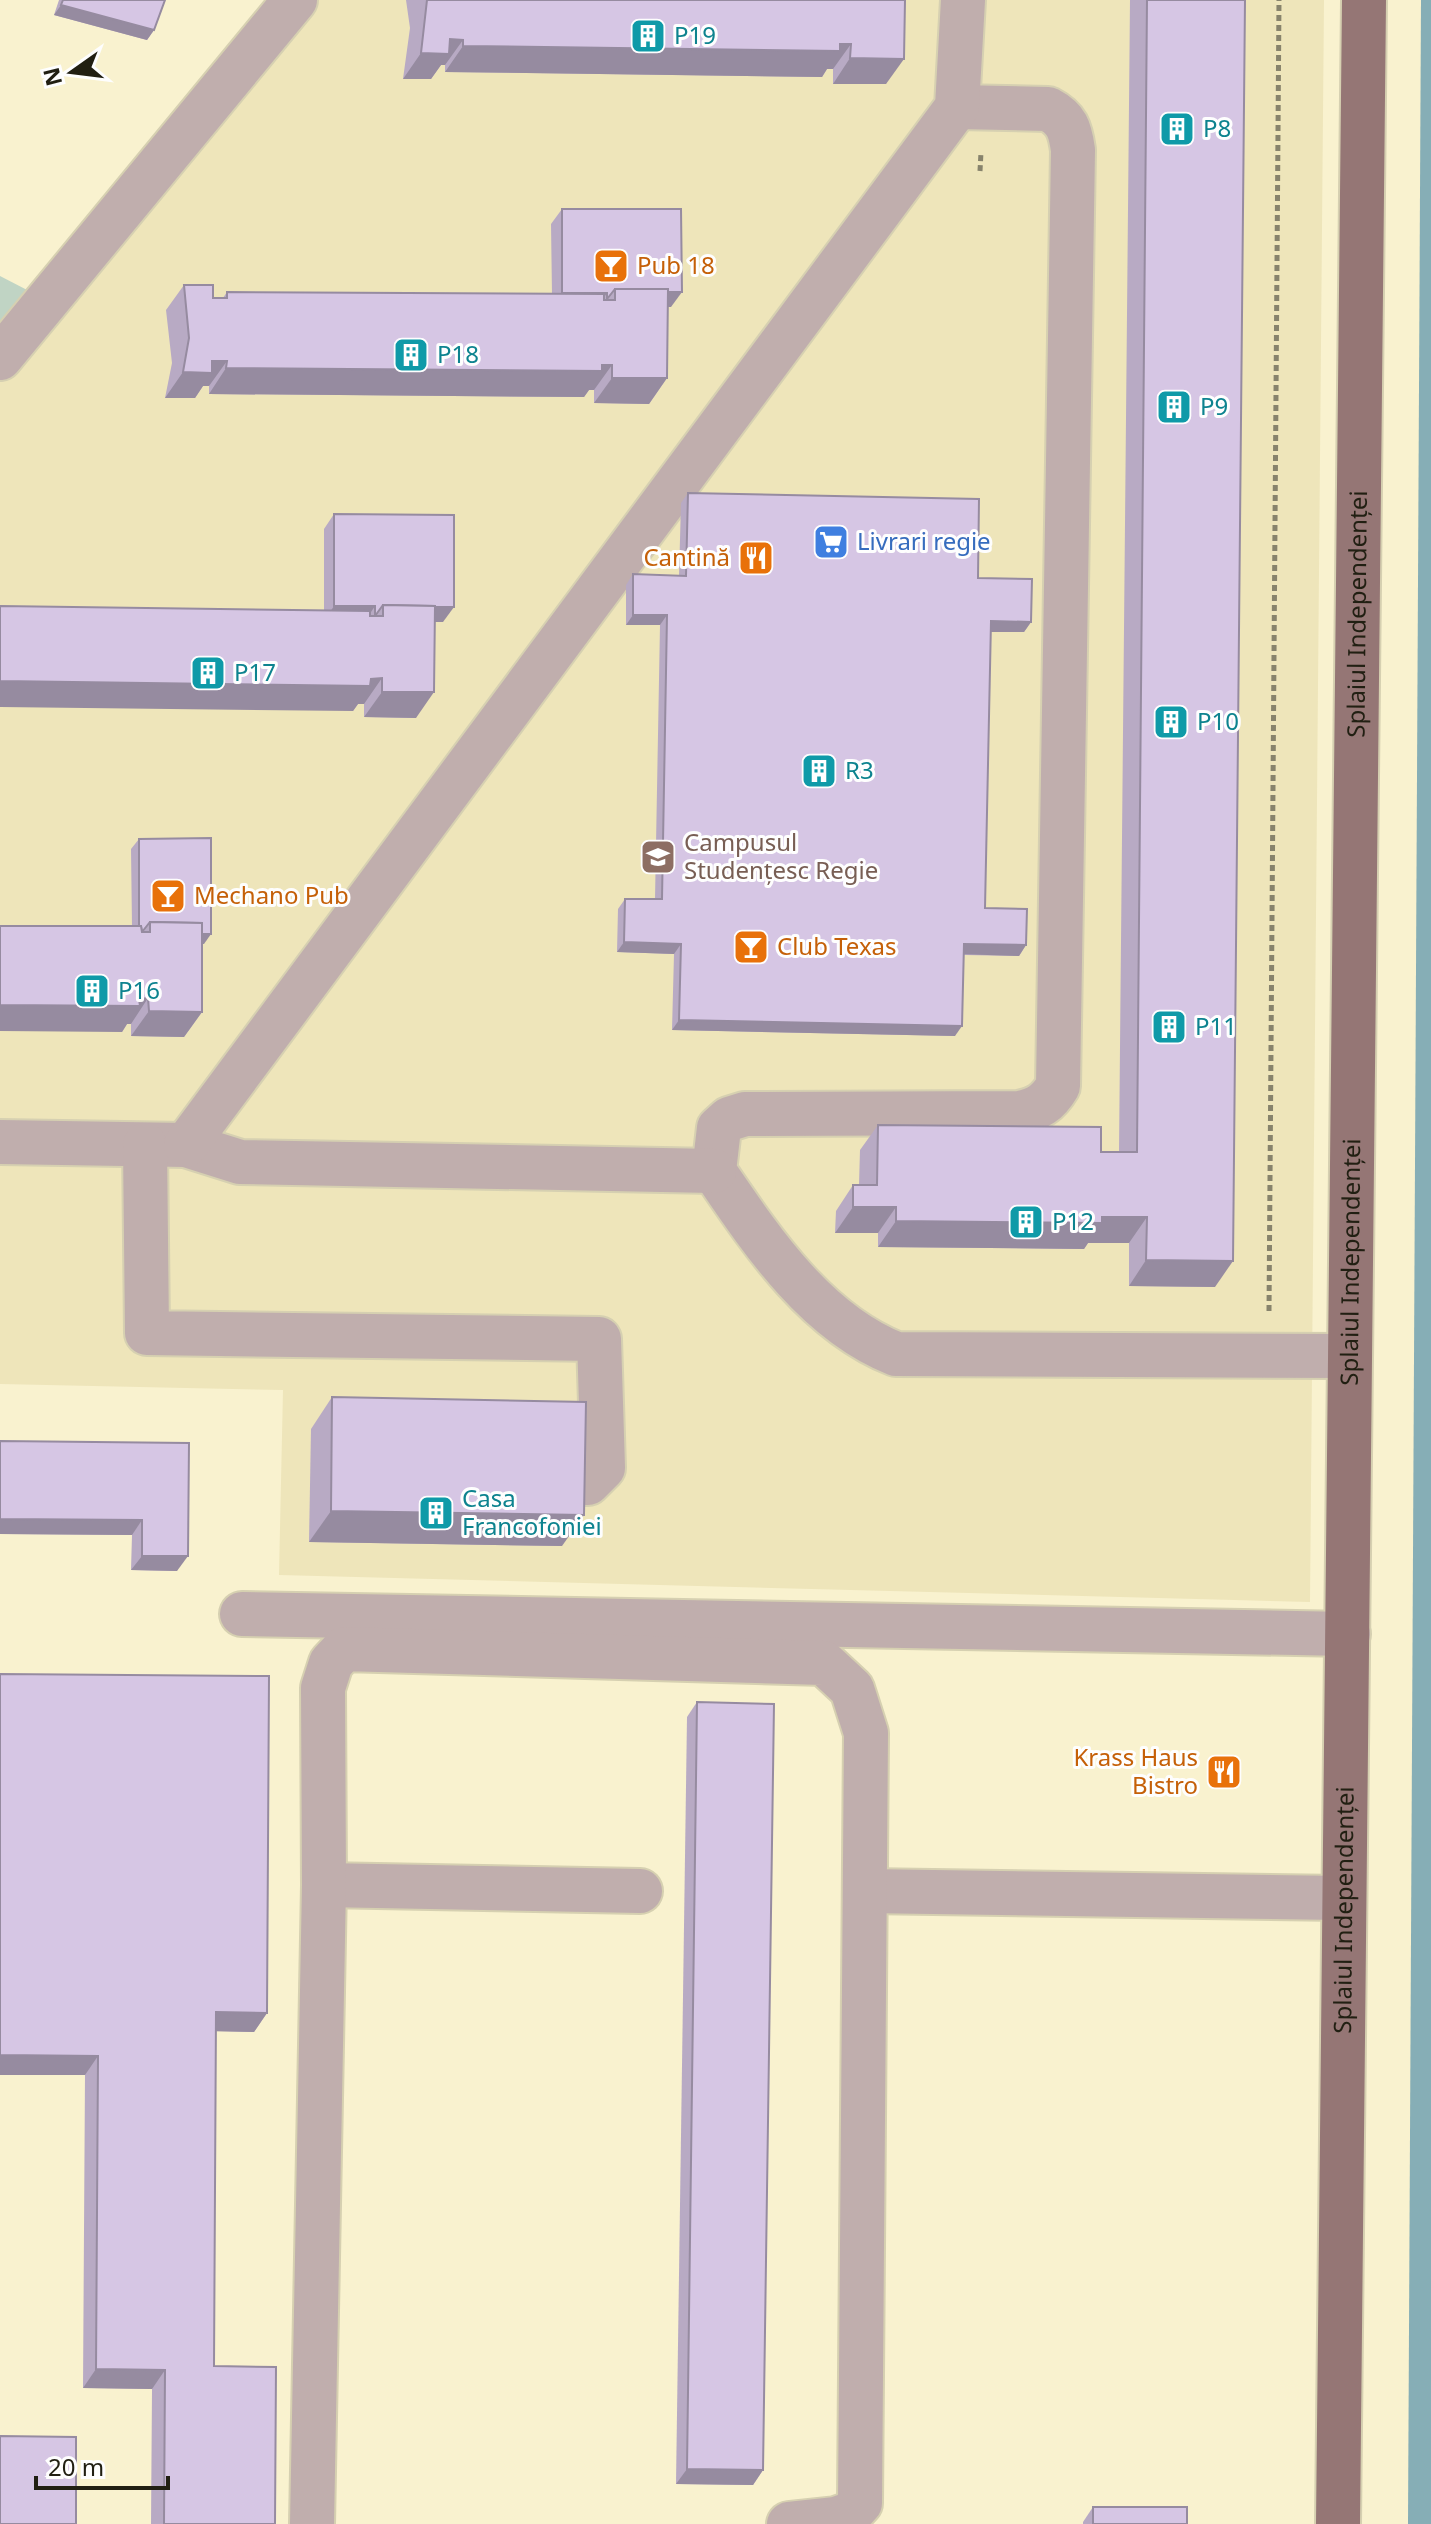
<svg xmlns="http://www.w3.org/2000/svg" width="1431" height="2524" viewBox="0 0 1431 2524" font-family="'Noto Sans',sans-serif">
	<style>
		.built { fill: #eee5ba }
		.green { fill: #c0d4c4 }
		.water { fill: #86aeb6 }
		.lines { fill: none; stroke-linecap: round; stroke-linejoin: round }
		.minor-casing { stroke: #d6d0b1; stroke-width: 48 }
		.major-casing { stroke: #d6d0b1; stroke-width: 48 }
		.path { stroke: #87836c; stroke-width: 5; stroke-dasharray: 6 4; stroke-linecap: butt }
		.minor { stroke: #c0aead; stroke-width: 44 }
		.major { stroke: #957675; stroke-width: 44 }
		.wall { fill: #b8aac4 }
		.shaded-wall { fill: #968ba0 }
		.building { fill: #d6c6e4; stroke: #968ba0; stroke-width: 2 }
		.labels { text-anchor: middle; stroke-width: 6; stroke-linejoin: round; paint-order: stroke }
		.culture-label { font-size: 24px; fill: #0d838f; stroke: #fefefe; text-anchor: start }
		.food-label { font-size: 24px; fill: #c56008; stroke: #fefefe; text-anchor: start }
		.shop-label { font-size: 24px; fill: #366cbe; stroke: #fefefe; text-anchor: start }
		.street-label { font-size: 24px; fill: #211f12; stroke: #fefefe }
		.education-label { font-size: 24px; fill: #785e54; stroke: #fefefe; text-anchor: start }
	</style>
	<rect width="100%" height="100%" fill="#f9f2cf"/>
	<polygon class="built" points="275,0 1324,0 1310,1602 279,1575 283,1390 0,1384 0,329"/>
	<polygon class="green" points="0,276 31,292 0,329"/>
	<polygon class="water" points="1421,0 1431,0 1431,2524 1408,2524"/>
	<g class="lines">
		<defs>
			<g id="minor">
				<path d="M957,107L1048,109C1067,119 1070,129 1073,150L1058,1086C1048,1103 1038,1109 1019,1113L745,1114L729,1119L719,1128L714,1171C761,1240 815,1322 896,1354L1349,1356"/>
				<polyline points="0,358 295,0"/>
				<polyline points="0,1142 186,1145 240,1162 714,1171"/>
				<polyline points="145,1145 147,1333 599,1339 603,1468 588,1483 563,1483"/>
				<polyline points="186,1145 957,107 963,0"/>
				<polyline points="242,1614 1348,1634"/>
				<polyline points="324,1885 640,1891"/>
				<polyline points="865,1891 1343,1898"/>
				<polyline points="312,2524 324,1885 323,1688 331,1663 344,1649 824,1663 852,1689 866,1733 860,2503 850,2514 836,2519 789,2524"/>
			</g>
			<g id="major">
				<path id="s1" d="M1338,2524L1364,0"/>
			</g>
		</defs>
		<use href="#minor" class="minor-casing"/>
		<use href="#major" class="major-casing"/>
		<g class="path">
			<polyline points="980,171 981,152"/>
			<polyline points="1269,1311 1279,0"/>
		</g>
		<use href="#minor" class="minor"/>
		<use href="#major" class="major"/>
	</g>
	<g class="wall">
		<polygon points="59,0 165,0 154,30 147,40 54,15"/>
		<polygon points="406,0 905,0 886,84 833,84 833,69 827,69 822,77 445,72 445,65 441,65 431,79 403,79 410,28"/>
		<polygon points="1130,0 1245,0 1215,1287 1129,1286 1129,1243 1088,1243 1084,1249 878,1247 878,1233 835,1233 836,1211 853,1185 859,1185 860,1150 878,1125 1101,1152 1119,1152"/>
		<polygon points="562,209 671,307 668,307 667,378 649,404 594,403 594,390 589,390 584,397 209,394 209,386 203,386 195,398 165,398 172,363 166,310 184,285 213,298 223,298 227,292 552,294 551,224"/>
		<polygon points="688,493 978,578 1031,622 1024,632 991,632 985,908 1026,945 1019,956 964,955 955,1036 672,1030 674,954 617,952 618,909 625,899 655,899 660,625 626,625 626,585 633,574 679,576 681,503"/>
		<polygon points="334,514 443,622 434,622 416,718 364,717 364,704 358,704 353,711 324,611 324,529"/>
		<polygon points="139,839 204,944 202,944 202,1012 184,1037 131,1036 131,1024 127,1024 122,1032 132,926 131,849"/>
		<polygon points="332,1397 562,1546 309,1542 311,1429"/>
		<polygon points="0,1441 189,1443 177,1571 131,1570 132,1535 0,1534"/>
		<polygon points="697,1702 763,2470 753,2485 676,2484 687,1717"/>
		<polygon points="267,2013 254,2032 216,2031 214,2366 275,2524 151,2524 152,2389 83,2388 85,2075 0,2075"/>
		<polygon points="1093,2507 1187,2524 1083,2524 1083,2522"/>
	</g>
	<g class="shaded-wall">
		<polygon points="61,5 154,30 147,40 54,15"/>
		<polygon points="450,39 463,40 445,65 441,65 431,79 403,79 421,53"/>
		<polygon points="851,44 833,69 827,69 822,77 445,72 463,46"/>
		<polygon points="850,58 904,59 886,84 833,84"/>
		<polygon points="660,292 682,292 671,307 655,307"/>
		<polygon points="562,293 607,293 597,308 552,308"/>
		<polygon points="212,361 227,361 209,386 203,386 195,398 165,398 183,372"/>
		<polygon points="612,365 594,390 589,390 584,397 209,394 226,368"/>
		<polygon points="612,378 667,378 649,404 594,403"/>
		<polygon points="334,606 375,606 365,621 324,621"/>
		<polygon points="427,607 454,607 443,622 423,622"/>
		<polygon points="633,615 667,615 660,625 626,625"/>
		<polygon points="991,621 1031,622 1024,632 984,632"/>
		<polygon points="382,678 364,704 358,704 353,711 0,707 0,681"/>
		<polygon points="382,692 434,692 416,718 364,717"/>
		<polygon points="192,934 211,934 204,944 187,944"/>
		<polygon points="624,942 681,944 674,954 617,952"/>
		<polygon points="964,944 1026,945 1019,956 957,954"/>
		<polygon points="148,998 131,1024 127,1024 122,1032 0,1031 0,1005"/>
		<polygon points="149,1011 202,1012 184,1037 131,1036"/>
		<polygon points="679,1020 962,1026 955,1036 672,1030"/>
		<polygon points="853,1207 896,1207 878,1233 835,1233"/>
		<polygon points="1102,1217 1147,1217 1129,1243 1088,1243 1084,1249 878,1247 896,1221"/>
		<polygon points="1146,1260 1233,1261 1215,1287 1129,1286"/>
		<polygon points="331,1511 584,1515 562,1546 309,1542"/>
		<polygon points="0,1519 142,1520 132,1535 0,1534"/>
		<polygon points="142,1556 188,1556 177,1571 131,1570"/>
		<polygon points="216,2012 267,2013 254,2032 203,2031"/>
		<polygon points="0,2055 98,2056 85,2075 0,2075"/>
		<polygon points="96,2369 165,2370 152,2389 83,2388"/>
		<polygon points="687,2469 763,2470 753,2485 676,2484"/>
	</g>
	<g class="building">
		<polygon points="63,0 165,0 154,30 61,5"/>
		<polygon points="427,0 905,0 904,59 850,58 851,44 840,44 840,51 463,46 463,40 450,39 449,54 421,53"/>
		<polygon points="1147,0 1245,0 1233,1261 1146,1260 1147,1217 1102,1217 1102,1223 896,1221 896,1207 853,1207 853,1185 877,1185 878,1125 1101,1127 1101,1152 1137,1152"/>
		<polygon points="562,209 681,209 682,292 668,292 668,289 615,289 607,299 607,293 562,293"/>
		<polygon points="184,285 213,285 213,298 227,298 227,292 604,294 604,300 615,300 615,289 668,289 667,378 612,378 612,365 602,365 602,371 226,368 227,361 212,361 212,373 183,372 189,338"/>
		<polygon points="688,493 979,499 978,578 1032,579 1031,622 991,621 985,908 1027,909 1026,945 964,944 962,1026 679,1020 681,944 624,942 625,899 662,899 667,615 633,615 633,574 686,576"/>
		<polygon points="334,514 454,515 454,607 435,607 435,606 383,605 375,616 375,606 334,606"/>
		<polygon points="383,605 435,606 434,692 382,692 382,678 371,679 370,686 0,681 0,606 370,611 370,616 383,616"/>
		<polygon points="211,838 211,934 202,934 202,923 150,922 142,932 141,926 139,926 139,839"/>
		<polygon points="150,922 202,923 202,1012 149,1011 148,998 139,999 140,1006 0,1005 0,926 141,926 142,932 150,932"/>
		<polygon points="332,1397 586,1402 584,1515 331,1511"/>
		<polygon points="0,1441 189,1443 188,1556 142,1556 142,1520 0,1519"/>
		<polygon points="0,1674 269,1676 267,2013 216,2012 214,2366 276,2367 275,2524 164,2524 165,2370 96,2369 98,2056 0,2055"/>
		<polygon points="697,1702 774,1704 763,2470 687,2469"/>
		<polygon points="0,2436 76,2437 76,2524 0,2524"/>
		<rect x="1093" y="2507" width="94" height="17"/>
	</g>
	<defs>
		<symbol id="building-square" viewBox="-11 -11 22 22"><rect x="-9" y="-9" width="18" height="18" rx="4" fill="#0f9aa8" stroke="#fefefe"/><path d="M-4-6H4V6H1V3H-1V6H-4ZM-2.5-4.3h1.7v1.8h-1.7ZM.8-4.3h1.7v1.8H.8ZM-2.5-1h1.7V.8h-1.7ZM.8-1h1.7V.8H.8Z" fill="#fff"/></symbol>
		<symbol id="bar-square" viewBox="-11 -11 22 22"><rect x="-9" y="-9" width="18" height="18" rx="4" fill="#e8710a" stroke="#fefefe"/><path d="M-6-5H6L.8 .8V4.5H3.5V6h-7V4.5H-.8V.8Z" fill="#fff"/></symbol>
		<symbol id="supermarket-square" viewBox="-11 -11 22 22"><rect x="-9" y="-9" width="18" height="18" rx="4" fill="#3f7fe0" stroke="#fefefe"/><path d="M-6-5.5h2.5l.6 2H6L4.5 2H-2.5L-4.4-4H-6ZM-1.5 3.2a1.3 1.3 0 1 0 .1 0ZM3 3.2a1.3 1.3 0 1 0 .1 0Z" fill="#fff"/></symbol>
		<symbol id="restaurant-square" viewBox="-11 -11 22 22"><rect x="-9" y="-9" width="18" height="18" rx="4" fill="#e8710a" stroke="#fefefe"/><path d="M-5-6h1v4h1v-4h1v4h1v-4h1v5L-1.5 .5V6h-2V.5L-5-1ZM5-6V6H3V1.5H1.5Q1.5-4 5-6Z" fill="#fff"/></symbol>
		<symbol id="university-square" viewBox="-11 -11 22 22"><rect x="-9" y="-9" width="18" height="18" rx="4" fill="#8d6e63" stroke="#fefefe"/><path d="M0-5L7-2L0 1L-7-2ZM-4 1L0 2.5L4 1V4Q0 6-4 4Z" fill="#fff"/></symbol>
	</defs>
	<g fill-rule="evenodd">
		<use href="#building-square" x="628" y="16" width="40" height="40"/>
		<use href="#building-square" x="1157" y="109" width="40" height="40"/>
		<use href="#bar-square" x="591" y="246" width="40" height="40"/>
		<use href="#building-square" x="391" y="335" width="40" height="40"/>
		<use href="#building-square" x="1154" y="387" width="40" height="40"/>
		<use href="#supermarket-square" x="811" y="522" width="40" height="40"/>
		<use href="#restaurant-square" x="736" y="538" width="40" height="40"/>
		<use href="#building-square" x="188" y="653" width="40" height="40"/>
		<use href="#building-square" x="1151" y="702" width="40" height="40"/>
		<use href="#building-square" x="799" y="751" width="40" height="40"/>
		<use href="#university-square" x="638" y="837" width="40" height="40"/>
		<use href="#bar-square" x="148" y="876" width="40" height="40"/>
		<use href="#bar-square" x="731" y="927" width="40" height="40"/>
		<use href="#building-square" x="72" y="971" width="40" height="40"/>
		<use href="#building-square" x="1149" y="1007" width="40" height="40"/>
		<use href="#building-square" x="1006" y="1202" width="40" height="40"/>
		<use href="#building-square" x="416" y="1493" width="40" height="40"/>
		<use href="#restaurant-square" x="1204" y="1752" width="40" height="40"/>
	</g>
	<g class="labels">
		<g class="culture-label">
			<text x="674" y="44">P19</text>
			<text x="1203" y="137">P8</text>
			<text x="437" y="363">P18</text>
			<text x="1200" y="415">P9</text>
			<text x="234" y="681">P17</text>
			<text x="1197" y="730">P10</text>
			<text x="845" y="779">R3</text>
			<text x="118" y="999">P16</text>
			<text x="1195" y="1035">P11</text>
			<text x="1052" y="1230">P12</text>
			<text x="462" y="1507">Casa<tspan x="462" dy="28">Francofoniei</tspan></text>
		</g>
		<g class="food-label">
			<text x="637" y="274">Pub 18</text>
			<text x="730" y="566" text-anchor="end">Cantină</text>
			<text x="194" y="904">Mechano Pub</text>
			<text x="777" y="955">Club Texas</text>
			<text x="1198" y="1766" text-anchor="end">Krass Haus<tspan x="1198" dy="28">Bistro</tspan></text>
		</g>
		<g class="shop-label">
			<text x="857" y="550">Livrari regie</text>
		</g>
		<g class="street-label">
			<text dy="8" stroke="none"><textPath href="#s1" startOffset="1910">Splaiul Independenței</textPath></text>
			<text dy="8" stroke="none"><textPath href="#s1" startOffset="1262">Splaiul Independenței</textPath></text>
			<text dy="8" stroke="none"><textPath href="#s1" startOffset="614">Splaiul Independenței</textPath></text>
		</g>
		<g class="education-label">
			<text x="684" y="851">Campusul<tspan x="684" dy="28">Studențesc Regie</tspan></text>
		</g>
	</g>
	<g transform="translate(72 72) rotate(256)" stroke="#fefefe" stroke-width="6" paint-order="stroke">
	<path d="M0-6L14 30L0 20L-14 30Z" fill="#211f12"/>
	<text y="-12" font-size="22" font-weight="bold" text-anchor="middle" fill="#211f12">N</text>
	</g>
	<path d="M36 2476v12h132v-12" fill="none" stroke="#211f12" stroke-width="4"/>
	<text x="48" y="2476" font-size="24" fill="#211f12" stroke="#fefefe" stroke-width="6" paint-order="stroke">20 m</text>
</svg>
